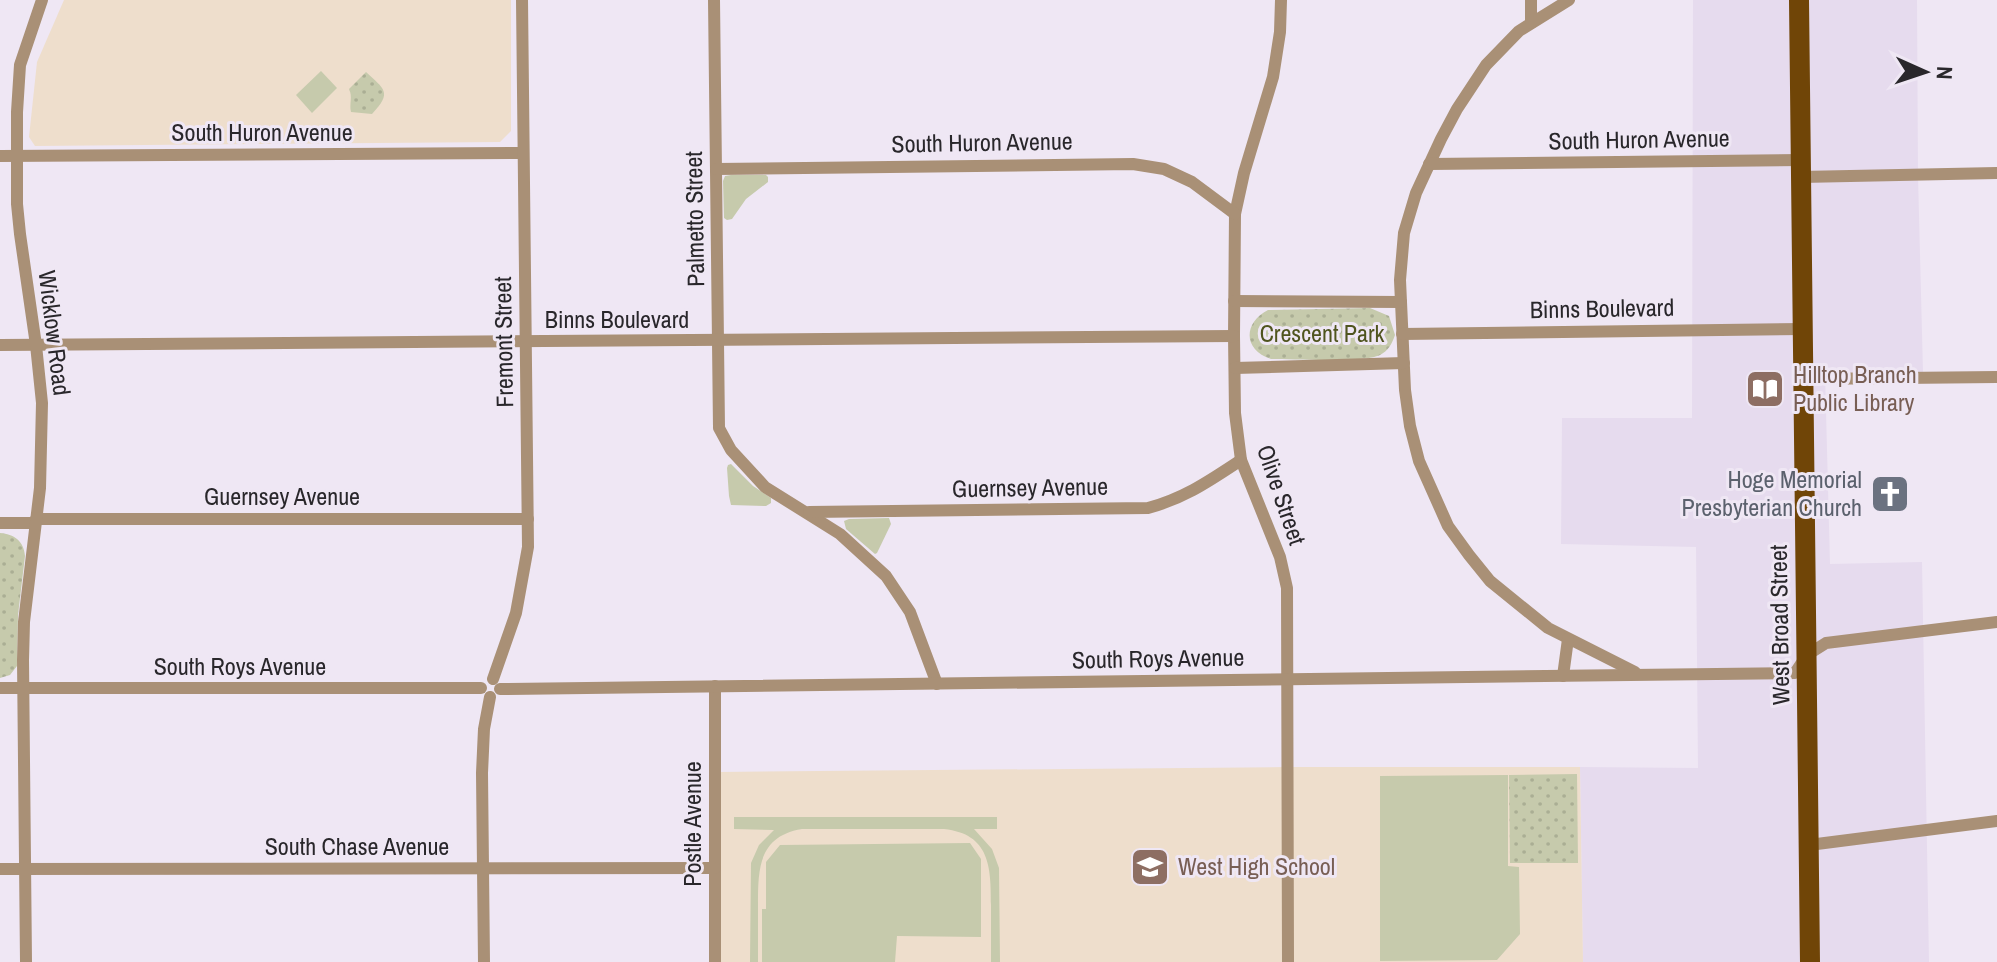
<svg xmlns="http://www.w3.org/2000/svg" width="1997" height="962" viewBox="0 0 1997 962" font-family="'Archivo Narrow',sans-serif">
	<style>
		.built { fill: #e6dbee }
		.education { fill: #eedecc }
		.grass { fill: #c6caac }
		.park { fill: url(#park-dots) }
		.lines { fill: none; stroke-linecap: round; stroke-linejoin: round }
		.minor { stroke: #a99076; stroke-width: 12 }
		.primary { stroke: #704507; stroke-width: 20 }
		.labels { text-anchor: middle; stroke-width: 6; stroke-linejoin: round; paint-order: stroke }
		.street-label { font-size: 24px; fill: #29272b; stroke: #efe7f4 }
		.park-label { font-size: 24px; fill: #4f541e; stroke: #efe7f4 }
		.education-label { font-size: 24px; fill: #785e54; stroke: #efe7f4; text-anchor: start }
		.worship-label { font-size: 24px; fill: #5b616d; stroke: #efe7f4; text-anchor: end }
	</style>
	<defs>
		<pattern id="park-dots" width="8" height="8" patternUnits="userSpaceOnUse" patternTransform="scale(2)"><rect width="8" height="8" fill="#c6caac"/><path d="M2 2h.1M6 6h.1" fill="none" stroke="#aaae94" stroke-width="1.8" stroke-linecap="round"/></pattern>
	</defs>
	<rect width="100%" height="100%" fill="#efe7f4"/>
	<polygon class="built" points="1693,0 1917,0 1918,176 1923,372 1825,373 1830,564 1922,562 1929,962 1583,962 1580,767 1698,768 1696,547 1561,544 1562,418 1692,418"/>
	<g class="education">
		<polygon points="64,0 511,0 511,131 500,142 35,146 29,137 37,62"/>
		<polygon points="1287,767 1580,767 1583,962 720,962 718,772"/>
	</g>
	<g class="grass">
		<polygon points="321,71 337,88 312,113 296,95"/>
		<polygon points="731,175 766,175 768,177 768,182 746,199 732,219 727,220 724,218 723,181 725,176"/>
		<polygon points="731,464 753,486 771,498 771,503 766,506 731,505 729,496 727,468 728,465"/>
		<polygon points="889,518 891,524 877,553 875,554 846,529 844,521 849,519"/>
		<polygon points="1508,775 1508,866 1519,867 1520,934 1497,960 1380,961 1380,776"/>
		<path d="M734,817H997V829H974L992,849L999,868L1000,962H991C991,943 991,924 991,905C991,867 990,834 944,829H802C759,836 758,868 758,904C758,923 758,943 758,962H750L751,863L759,845L774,830L734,829Z"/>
		<polygon points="970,843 981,859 981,937 897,936 895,962 762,962 762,909 766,909 766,862 780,845"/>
	</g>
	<g class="park">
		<path d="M366,72C384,89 393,92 372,114L351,112C349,104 353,97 349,89Z"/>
		<path d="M1370,308L1389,316L1395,335C1392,344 1388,351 1380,355C1364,363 1292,359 1271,359C1243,350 1243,323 1268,310Z"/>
		<path d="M0,533C14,534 24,541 25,556L18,615L17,666L10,675L0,678Z"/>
		<polygon points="1577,774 1578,863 1510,863 1509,775"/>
	</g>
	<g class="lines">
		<g class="minor">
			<polyline points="714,0 719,428 731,450 765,487 840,534 886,576 910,612 937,684"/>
			<polyline points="1281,0 1280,32 1273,77 1244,173 1235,214 1234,336 1235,413 1241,460 1280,557 1287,588 1288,962"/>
			<polyline points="1569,0 1519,31 1486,65 1457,109 1441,139 1416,193 1404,233 1400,280 1405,390 1410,426 1419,461 1448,526 1469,555 1490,581 1548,628 1635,672"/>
			<polyline points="1531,23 1531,0"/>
			<polyline points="0,156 523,153"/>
			<polyline points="1429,164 1801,160"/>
			<polyline points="716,169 1133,164 1164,169 1192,182 1235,214"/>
			<polyline points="1801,177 1997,173"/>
			<polyline points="1234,301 1401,302"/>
			<polyline points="1402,334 1803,329"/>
			<polyline points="0,345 1234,336"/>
			<polyline points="1235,368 1404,363"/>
			<polyline points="1804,379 1997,377"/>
			<path d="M809,512L1148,508C1185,498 1209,481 1241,460"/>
			<polyline points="36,519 528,519"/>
			<polyline points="0,523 35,523"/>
			<polyline points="1563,676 1568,639"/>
			<polyline points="493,679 516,613 528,547 522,0"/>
			<polyline points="715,686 715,962"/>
			<polyline points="0,688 481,688"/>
			<polyline points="500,689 1795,673 1807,655 1826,643 1997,622"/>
			<polyline points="1809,845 1997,821"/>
			<polyline points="0,869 715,868"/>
			<polyline points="26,962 23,660 24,622 40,488 42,403 36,345 20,234 17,204 17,112 20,65 42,0"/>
			<polyline points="484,962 482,773 484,729 490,697"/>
		</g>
		<polyline class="primary" points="1799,0 1810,962"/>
	</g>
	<defs>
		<symbol id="library-square" viewBox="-11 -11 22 22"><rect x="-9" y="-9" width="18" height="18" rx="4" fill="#8d6e63" stroke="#efe7f4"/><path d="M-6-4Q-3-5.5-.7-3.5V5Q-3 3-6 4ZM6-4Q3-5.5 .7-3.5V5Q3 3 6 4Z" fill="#fff"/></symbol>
		<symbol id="church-square" viewBox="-11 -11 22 22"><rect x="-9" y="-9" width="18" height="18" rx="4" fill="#6b7280" stroke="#efe7f4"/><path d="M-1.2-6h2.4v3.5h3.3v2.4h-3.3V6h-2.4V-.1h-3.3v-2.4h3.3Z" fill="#fff"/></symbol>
		<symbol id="school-square" viewBox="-11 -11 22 22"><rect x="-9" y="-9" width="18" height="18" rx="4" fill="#8d6e63" stroke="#efe7f4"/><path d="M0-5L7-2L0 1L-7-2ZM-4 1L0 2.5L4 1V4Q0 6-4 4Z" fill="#fff"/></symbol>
	</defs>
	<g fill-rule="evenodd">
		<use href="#library-square" x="1743" y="367" width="44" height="44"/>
		<use href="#church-square" x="1868" y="472" width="44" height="44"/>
		<use href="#school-square" x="1128" y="845" width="44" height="44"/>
	</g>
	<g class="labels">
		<g class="street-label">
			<text x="262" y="141">South Huron Avenue</text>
			<text transform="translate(1639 140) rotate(-1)" y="8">South Huron Avenue</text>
			<text transform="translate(982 143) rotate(-1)" y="8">South Huron Avenue</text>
			<text transform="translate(695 219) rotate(-91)" y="8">Palmetto Street</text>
			<text transform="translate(1602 309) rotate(-1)" y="8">Binns Boulevard</text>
			<text x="617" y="328">Binns Boulevard</text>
			<text transform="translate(54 333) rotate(83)" y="8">Wicklow Road</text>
			<text transform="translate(504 342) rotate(-91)" y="8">Fremont Street</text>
			<text transform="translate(1030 488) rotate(-1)" y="8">Guernsey Avenue</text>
			<text transform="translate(1281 495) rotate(71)" y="8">Olive Street</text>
			<text x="282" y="505">Guernsey Avenue</text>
			<text transform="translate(1780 625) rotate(-91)" y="8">West Broad Street</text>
			<text transform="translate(1158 659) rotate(-1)" y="8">South Roys Avenue</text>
			<text x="240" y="675">South Roys Avenue</text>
			<text transform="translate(693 824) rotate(-90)" y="8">Postle Avenue</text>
			<text x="357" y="855">South Chase Avenue</text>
		</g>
		<g class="park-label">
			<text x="1322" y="342">Crescent Park</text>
		</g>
		<g class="education-label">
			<text x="1793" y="383">Hilltop Branch<tspan x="1793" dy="28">Public Library</tspan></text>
			<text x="1178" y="875">West High School</text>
		</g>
		<g class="worship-label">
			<text x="1862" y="488">Hoge Memorial<tspan x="1862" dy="28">Presbyterian Church</tspan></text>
		</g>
	</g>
	<g transform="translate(1925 72) rotate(93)" stroke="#efe7f4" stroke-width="6" paint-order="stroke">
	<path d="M0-6L14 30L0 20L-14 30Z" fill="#29272b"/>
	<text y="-12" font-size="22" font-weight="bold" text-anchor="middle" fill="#29272b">N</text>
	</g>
</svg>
